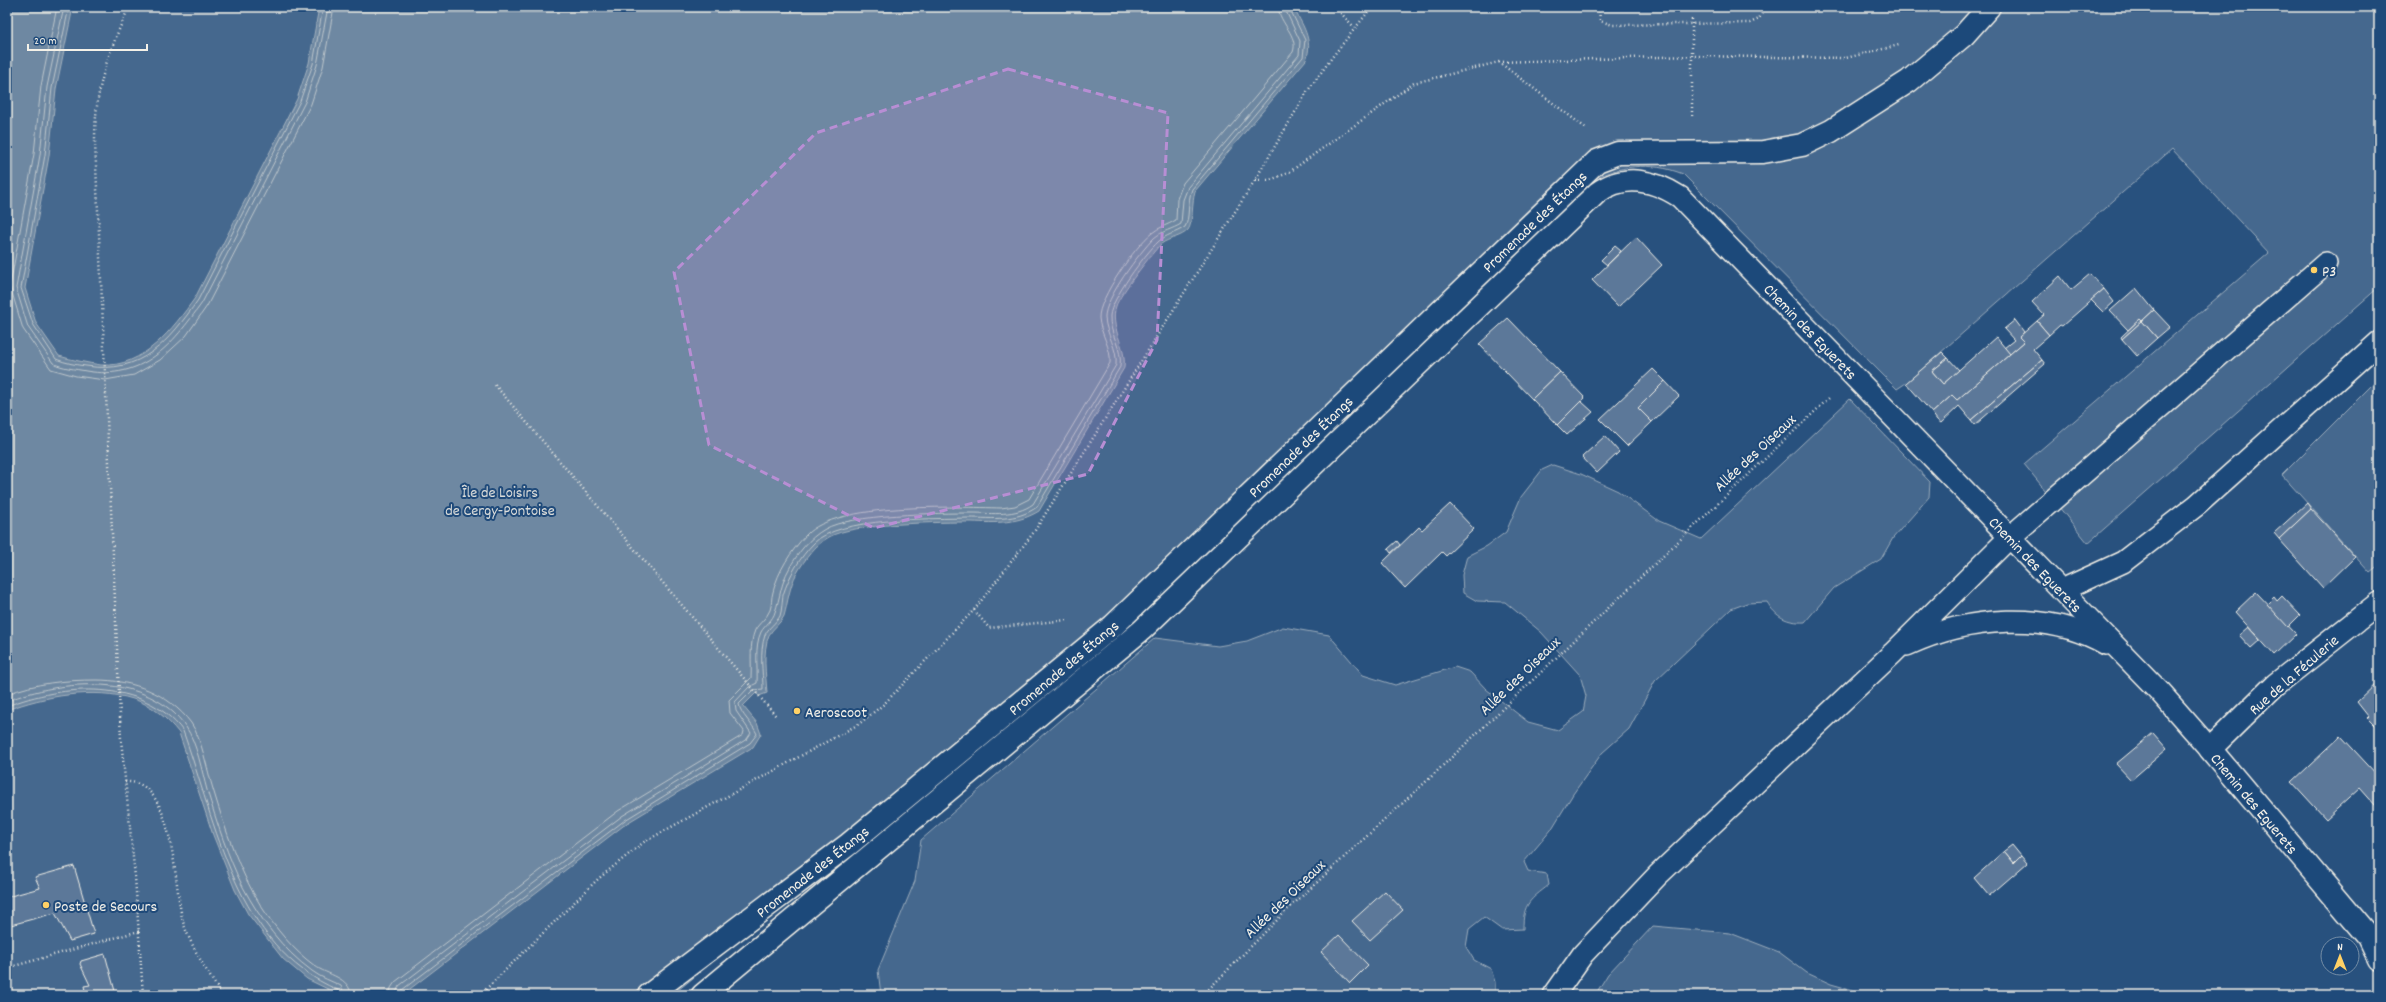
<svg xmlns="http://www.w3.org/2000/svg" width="2386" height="1002" viewBox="0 0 2386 1002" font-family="Dekko,sans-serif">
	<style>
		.green { fill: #45688e; stroke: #9cacbb }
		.water { fill: #6e88a2; stroke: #a4b2be }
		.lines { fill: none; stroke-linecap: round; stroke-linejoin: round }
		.shore { stroke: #bec7cc; stroke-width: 1 }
		.building { fill: #5b7899; stroke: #f4f1e8 }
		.service-casing { stroke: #f4f1e8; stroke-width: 24 }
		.pedestrian-casing { stroke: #f4f1e8; stroke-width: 25 }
		.minor-casing { stroke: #f4f1e8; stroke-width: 25 }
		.path { stroke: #f4f1e8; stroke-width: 2.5; stroke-dasharray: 1 3; stroke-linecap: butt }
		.service { stroke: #1f4a7a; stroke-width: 21 }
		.pedestrian { stroke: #1f4a7a; stroke-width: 22 }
		.minor { stroke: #1f4a7a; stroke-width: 22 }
		.marked { fill: #b88ed4; fill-opacity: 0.2; stroke: #b88ed4; stroke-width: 3; stroke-dasharray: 8 5; stroke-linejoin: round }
		.poi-dot { fill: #ffd166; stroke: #1f4a7a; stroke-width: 1.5 }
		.labels { text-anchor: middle; stroke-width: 4; stroke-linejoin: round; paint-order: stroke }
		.street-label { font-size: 16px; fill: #f4f1e8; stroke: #1f4a7a }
		.poi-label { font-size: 16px; fill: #f4f1e8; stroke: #1f4a7a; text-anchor: start }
		.park-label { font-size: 16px; fill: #dadcda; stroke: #1f4a7a }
	</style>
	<rect width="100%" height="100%" fill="#28517e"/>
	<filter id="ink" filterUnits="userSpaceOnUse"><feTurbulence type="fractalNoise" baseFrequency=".025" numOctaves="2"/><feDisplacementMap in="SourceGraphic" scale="8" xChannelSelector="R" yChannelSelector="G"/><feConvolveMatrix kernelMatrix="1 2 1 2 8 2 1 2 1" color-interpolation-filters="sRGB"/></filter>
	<g filter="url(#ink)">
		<g class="green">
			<path d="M7,7H2379V287L2088,543L2024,464L2269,253L2172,149L1906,383L1897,389L1683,174C1651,161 1617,165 1588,182L1129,625L672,995H7Z"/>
			<polygon points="2379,378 2379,566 2370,573 2282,475"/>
			<path d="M1850,399L1930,482L1929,497L1893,538L1881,559L1834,588L1805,622C1787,623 1776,617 1767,602L1747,603L1731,609L1655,681L1629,729L1602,753L1573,794L1551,830L1524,862L1528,871L1547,874L1549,885C1530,900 1523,903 1523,929L1502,930L1484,917L1469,929L1466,947L1474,960L1491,969L1495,982V995H881L878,970L915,881L921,840L1155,638L1218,646L1247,641L1283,627L1329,635L1363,675L1395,685L1455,667L1470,672L1486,689L1528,722L1558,730L1583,712L1586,696L1580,675L1541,632L1505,602L1477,601L1463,593L1462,575L1467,556L1487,546L1506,532L1521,497L1542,470L1553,465L1581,474L1618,491L1659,521L1701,539Z"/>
			<polygon points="1653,926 1730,933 1779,952 1807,973 1831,984 1870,995 1595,995 1608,974"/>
		</g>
		<path class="water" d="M7,7H73L56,89L49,156L25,288L36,323L59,356C73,360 87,363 101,365C144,368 173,328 195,298L297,99L309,63L319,7H1293C1302,24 1314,40 1306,60L1195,191C1192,201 1193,224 1188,230C1182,237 1169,238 1161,244C1152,253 1120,294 1116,306C1109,328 1127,346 1124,368L1039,511C1018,524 996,523 972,522C942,522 852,523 829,537C815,545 805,559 797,573C789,587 788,602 784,616C781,623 773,628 769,635C762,652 766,675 767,693L759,696L756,693L743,706L757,723L761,734L753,747L627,823L402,995H340L307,979L283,959L248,914L235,890L213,835L179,733C167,718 152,705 133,699C95,687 43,696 7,710Z"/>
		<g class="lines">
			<g class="shore">
				<polyline points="57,7 41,86 34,154 10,286 23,329 51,369 76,376 105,380 134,375 160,360 186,336 207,306 311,104 323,67 334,7"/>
				<path d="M64,7L47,87L40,155L16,288L28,327L53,363C61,368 76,369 86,371C143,381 172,345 202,303L305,102L317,65L328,7"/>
				<path d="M69,7L52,88L45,155L21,288L33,324L56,359C65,363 77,365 86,366C142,375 169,341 198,300L300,101L313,64L323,7"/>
				<path d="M7,694C36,683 65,680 96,680C133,680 168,693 191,723C202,739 207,770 213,789C225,829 239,871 261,906C276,929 293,950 315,966C327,975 350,977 351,995"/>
				<path d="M7,701C62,679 148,672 186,727C197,743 202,772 207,790C217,823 228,857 243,887C260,919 282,949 312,971C321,978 332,981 341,986L345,995"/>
				<path d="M7,706C63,684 143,678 183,731C217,825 235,946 338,990L340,995"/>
				<path d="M389,995L391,988L395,982L618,811L743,735L744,731L730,713L729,700L751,678C752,662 749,645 755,630C759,623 767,618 770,610C772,605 771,598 773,592C778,571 791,551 806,535C836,502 957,507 1001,508L1015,506L1029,499L1110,363C1112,349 1100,333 1099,318C1098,299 1136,245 1152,233C1159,227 1168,225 1176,220L1177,199L1183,183L1293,52C1299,36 1279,23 1278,7"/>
				<path d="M395,995L399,986L622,816L747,739L751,733L736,711L735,702L749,687L757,683C758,667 754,647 761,632C765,625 773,620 775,612C780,598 781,583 789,569C797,554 809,538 825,529C850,514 939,513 971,513C993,513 1015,517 1033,504L1116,365C1118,349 1106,334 1105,318C1104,299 1140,252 1154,238C1162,231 1173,229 1181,224L1183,200L1188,187L1299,55L1300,41L1284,7"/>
				<path d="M400,995L402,990L625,820L750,743L757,734C753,724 740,714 739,704L753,690L763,689C763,671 759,653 765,635C768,628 776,623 780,616C782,610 782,601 783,595C789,576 800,557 814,543C838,517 933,519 969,518C993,518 1016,522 1037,507L1120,367C1123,348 1109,334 1110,316C1111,299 1145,254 1158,242C1165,235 1176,233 1185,227C1190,219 1187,202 1192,189L1303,57L1305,40L1289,7"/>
			</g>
		</g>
		<g class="building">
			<polygon points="1636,237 1662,265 1618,307 1592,280"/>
			<polygon points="1615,246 1621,251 1607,265 1601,260"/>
			<polygon points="2090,274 2104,289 2062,326 2060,325 2049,335 2037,321 2044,315 2032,302 2060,276 2071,290"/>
			<polygon points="2136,288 2154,310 2142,321 2140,319 2128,330 2110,311"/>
			<polygon points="2104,289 2114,302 2103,312 2091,300"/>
			<polygon points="2154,310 2170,327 2157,338 2142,321"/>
			<polygon points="1508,318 1560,372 1532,399 1479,344"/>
			<polygon points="2140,319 2142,321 2122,339 2121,337"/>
			<polygon points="2015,320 2024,332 2019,337 2024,342 2010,354 2004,348 2014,340 2004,329"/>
			<polygon points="2037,321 2049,335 2033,349 2042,360 1971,420 1959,406 1941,423 1937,420 1932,413 1952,395 1957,400 2010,354 2024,342 2019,337"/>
			<polygon points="2142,321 2157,338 2137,356 2122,339"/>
			<polygon points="1996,337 2010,354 1957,400 1952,395 1932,413 1906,383 1942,352 1948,358 1932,371 1943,384"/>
			<polygon points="1948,358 1959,370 1943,384 1932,371"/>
			<polygon points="2042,360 2045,364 1975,425 1971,420"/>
			<polygon points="1653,369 1665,381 1638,408 1652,422 1627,446 1600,419"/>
			<polygon points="1560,372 1585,398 1557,425 1532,399"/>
			<polygon points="1665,381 1679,396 1652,422 1638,408"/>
			<polygon points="1581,401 1593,412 1567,435 1557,425"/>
			<polygon points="1605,436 1619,452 1597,473 1582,457"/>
			<polygon points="2307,503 2311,509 2279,539 2274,533"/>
			<polygon points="1450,504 1474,529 1446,556 1442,552 1405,588 1382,563 1419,527 1422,530"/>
			<polygon points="2311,509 2355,557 2323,588 2279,539"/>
			<polygon points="1397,541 1400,545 1391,553 1388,549"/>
			<polygon points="2256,592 2296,634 2274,655 2235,612"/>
			<polygon points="2282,596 2300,615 2288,627 2267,604 2274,597 2277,601"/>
			<polygon points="2248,627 2260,640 2251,648 2239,635"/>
			<polygon points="2377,683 2379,685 2379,731 2366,718 2368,716 2357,702"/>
			<polygon points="2153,733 2167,749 2131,780 2116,764"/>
			<polygon points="2341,736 2379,777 2379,804 2376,806 2360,788 2326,819 2292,782"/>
			<polygon points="2012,845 2021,856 2014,863 2004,851"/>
			<polygon points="2004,851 2014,863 2021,856 2027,863 1989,896 1974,878"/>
			<polygon points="74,866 94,934 70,941 55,913 7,926 7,897 40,888 35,877"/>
			<polygon points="1385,891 1403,910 1370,940 1352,921"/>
			<polygon points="1339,935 1368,965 1350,983 1321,952"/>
			<polygon points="105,954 116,995 86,995 84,986 90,985 80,964 81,961"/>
		</g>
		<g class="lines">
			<defs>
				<g id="service">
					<polyline points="2062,590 2123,562 2197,505 2379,342"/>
					<path d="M1907,645C1967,617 2047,610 2106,644"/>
					<path d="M702,995L1142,630L1597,193C1624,173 1654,180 1680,197L2159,691L2210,749"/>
					<polyline points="1554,995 1583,954 1658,875 1893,653 2009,538 2326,263"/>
				</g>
				<polyline id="pedestrian" points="649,995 849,844 1113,626 1597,161 1618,153 1763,152 1802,145 1831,131 1909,81 1964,35 1989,7"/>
				<polyline id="minor" points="2379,603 2275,685 2210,749 2369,938 2379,959"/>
			</defs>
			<use href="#service" class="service-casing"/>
			<use href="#pedestrian" class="pedestrian-casing"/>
			<use href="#minor" class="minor-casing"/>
			<g class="path">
				<path d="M129,7C107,56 95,87 95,142L121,739L135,877L143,995"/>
				<polyline points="1335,7 1355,28"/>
				<polyline points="1599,7 1600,21 1613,25 1750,23 1759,19 1765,7"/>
				<polyline points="1692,7 1692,119"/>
				<polyline points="1499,62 1692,56 1846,58 1899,45"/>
				<polyline points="1255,180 1270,180 1288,173 1414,83 1499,62 1587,129"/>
				<polyline points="495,385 776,716"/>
				<polyline points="974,610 989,628 1067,620"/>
				<path d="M125,782C177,778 173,891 184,925C192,948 209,975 222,995"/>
				<polyline points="7,968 139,931"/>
				<polyline points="480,995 598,879 644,842 859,724 884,704 974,610 1034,532 1255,180 1307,92 1333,56 1372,7"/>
				<polyline points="1203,995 1286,911 1432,776 1830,397"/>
			</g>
			<use href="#service" class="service"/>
			<use href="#pedestrian" class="pedestrian"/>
			<use href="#minor" class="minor"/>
		</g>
	</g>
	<path class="marked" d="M1008,69L1168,113L1157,340L1088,474L874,528L709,445L674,272L816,133Z"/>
	<g class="poi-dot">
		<circle cx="2314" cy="270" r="4"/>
		<circle cx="797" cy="711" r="4"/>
		<circle cx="46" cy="905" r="4"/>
	</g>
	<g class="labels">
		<g class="street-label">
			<text transform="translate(1534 221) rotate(-44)" y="6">Promenade des Étangs</text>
			<text transform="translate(1811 331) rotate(46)" y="6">Chemin des Eguerets</text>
			<text transform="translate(1300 446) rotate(-44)" y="6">Promenade des Étangs</text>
			<text transform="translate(1754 452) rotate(-43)" y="6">Allée des Oiseaux</text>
			<text transform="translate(2036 564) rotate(46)" y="6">Chemin des Eguerets</text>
			<text transform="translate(1063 667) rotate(-40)" y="6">Promenade des Étangs</text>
			<text transform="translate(2293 674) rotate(-41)" y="6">Rue de la Féculerie</text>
			<text transform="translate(1519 675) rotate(-44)" y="6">Allée des Oiseaux</text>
			<text transform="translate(2255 803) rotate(50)" y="6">Chemin des Eguerets</text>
			<text transform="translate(812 871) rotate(-38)" y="6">Promenade des Étangs</text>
			<text transform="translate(1284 898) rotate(-44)" y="6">Allée des Oiseaux</text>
		</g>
		<g class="poi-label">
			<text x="2322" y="276">P3</text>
			<text x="805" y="717">Aeroscoot</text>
			<text x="54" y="911">Poste de Secours</text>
		</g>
		<g class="park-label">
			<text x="500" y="497">Île de Loisirs<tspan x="500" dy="18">de Cergy-Pontoise</tspan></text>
		</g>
	</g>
	<rect width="2386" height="1002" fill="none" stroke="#1f4a7a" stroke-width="24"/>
	<rect x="12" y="12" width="2362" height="978" fill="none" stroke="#f4f1e8" stroke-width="1.5" filter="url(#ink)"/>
	<g transform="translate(2340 956)"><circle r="19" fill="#1f4a7a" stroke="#748da6"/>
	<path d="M0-3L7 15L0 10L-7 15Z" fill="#ffd166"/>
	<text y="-6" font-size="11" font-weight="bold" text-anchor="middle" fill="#f4f1e8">N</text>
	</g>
	<path d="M28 44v6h119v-6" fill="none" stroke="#f4f1e8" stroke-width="2"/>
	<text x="34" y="44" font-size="12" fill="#f4f1e8" stroke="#1f4a7a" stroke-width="3" paint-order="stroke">20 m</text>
</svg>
